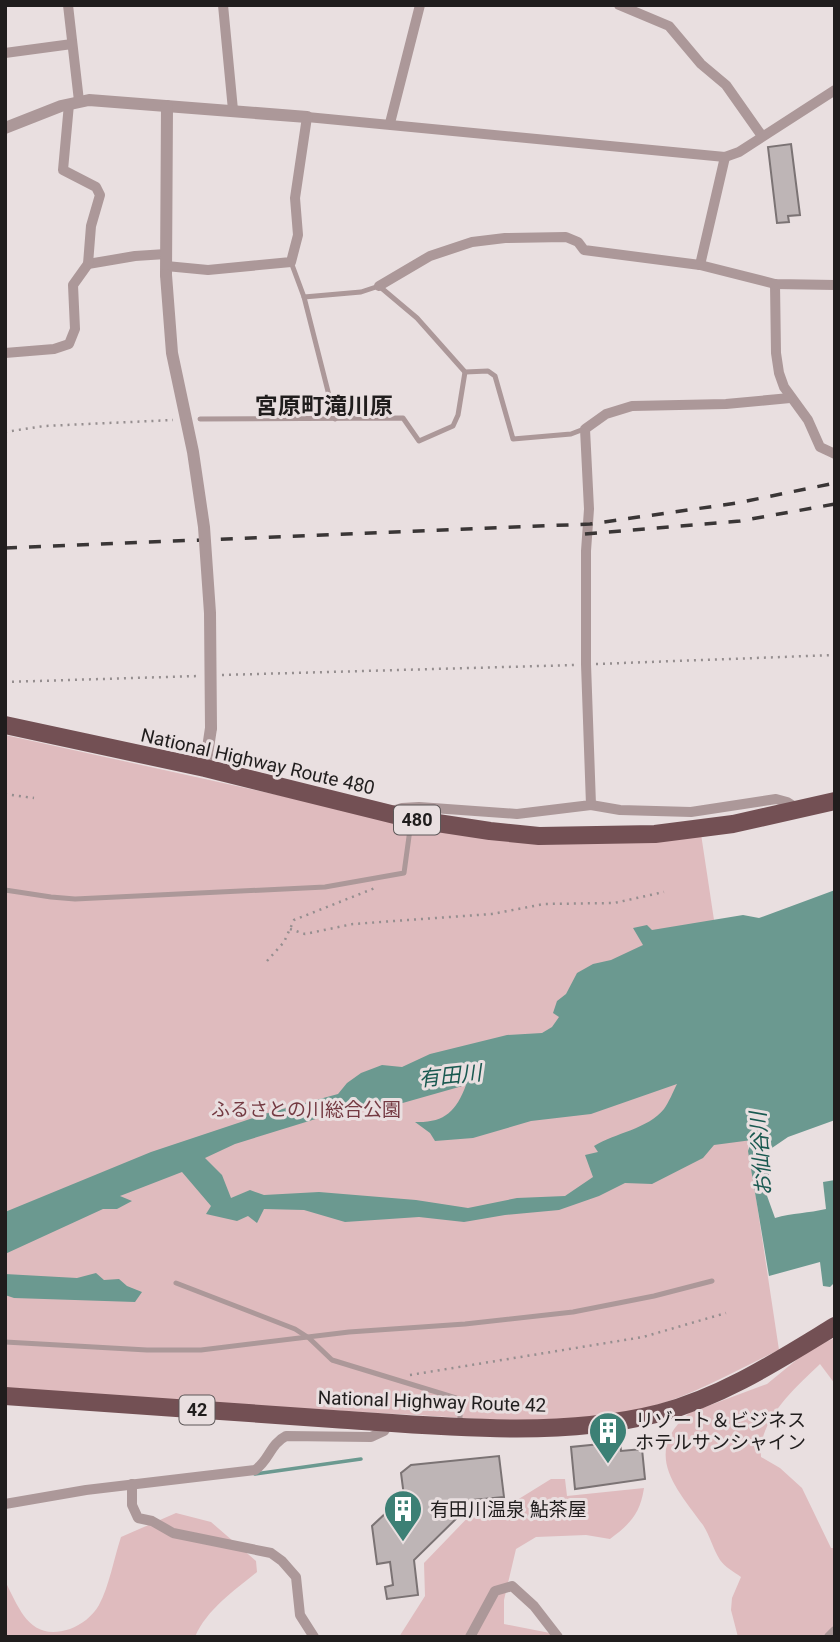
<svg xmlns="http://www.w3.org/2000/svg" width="840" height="1642" viewBox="0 0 840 1642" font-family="Roboto,'Noto Sans JP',sans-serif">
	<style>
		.green { fill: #dfbbbe }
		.water { fill: #6b9990; fill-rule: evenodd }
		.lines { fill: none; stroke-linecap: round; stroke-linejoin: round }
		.stream { stroke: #6b9990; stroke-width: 3.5 }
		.building { fill: #beb5b6; stroke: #7b7374; stroke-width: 2 }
		.path { stroke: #958e8f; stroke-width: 2.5; stroke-dasharray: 2 5; stroke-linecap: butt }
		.service { stroke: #ac9899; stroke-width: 5 }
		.minor { stroke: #ac9899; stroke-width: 10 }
		.tertiary { stroke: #ac9899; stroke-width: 12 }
		.trunk { stroke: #735054; stroke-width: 18 }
		.rail { stroke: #3a3636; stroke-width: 3.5; stroke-dasharray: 12 12; stroke-linecap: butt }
		.tertiary-bridge { stroke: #ac9899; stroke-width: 12 }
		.labels { text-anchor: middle; stroke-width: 6; stroke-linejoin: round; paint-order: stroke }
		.shield { fill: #e9dfe0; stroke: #5c5758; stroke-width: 2 }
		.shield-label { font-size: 18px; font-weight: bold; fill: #201d1d }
		.street-label { font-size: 19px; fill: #201d1d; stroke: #e9dfe0 }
		.park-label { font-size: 19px; fill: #743a42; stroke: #e9dfe0 }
		.poi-label { font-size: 19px; fill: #201d1d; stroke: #e9dfe0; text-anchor: start }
		.water-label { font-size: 21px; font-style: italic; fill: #195950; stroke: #e9dfe0 }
		.quarter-label { font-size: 23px; font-weight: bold; fill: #201d1d; stroke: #e9dfe0 }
	</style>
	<rect width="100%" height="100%" fill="#e9dfe0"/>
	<g class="green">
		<path d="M5,735L396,821L701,834L779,1350C736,1370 695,1395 649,1407C567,1429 479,1418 396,1414C266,1407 135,1398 5,1389Z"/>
		<path d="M835,1338V1384L820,1364C795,1388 758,1420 761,1457L780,1468L802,1488L831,1548H835V1637H738L731,1610L732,1598L741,1577C734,1572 725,1567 720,1560C713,1549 710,1536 703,1525C676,1488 642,1453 689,1413L767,1384L811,1348Z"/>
		<path d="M551,1479H565L567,1496L644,1488C640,1514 630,1524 610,1539L586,1535L536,1537L516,1549L504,1600V1624L555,1634L556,1637H399L425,1596L424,1563L476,1509L509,1505Z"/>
		<path d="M176,1513L211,1522L256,1561L257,1572C234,1591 207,1609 195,1637H5V1581C20,1610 30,1642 70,1629C81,1625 93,1616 99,1605C109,1587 114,1558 121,1537Z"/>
	</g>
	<g class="water">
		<path d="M835,890V1120L788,1137L769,1150L766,1162L769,1173L766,1193L775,1218C792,1213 809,1213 826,1209L823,1182L835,1180V1282L830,1287L823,1286L820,1262L769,1276L748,1151L752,1140L714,1145L703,1158L652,1184L625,1183L599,1196L559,1210L505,1215L464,1222L419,1217L345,1222L304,1210L264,1209L257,1223L248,1216L237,1221L206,1214L211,1206L182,1172L120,1196L132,1201L117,1209H103L5,1254V1212L151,1152L268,1113L338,1094L347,1083L361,1073L382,1065L402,1067L430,1054L507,1035L542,1033L552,1027L559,1017L553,1013L557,1001L566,994L577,973L593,964L611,960L643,945L633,928L647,925L652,930L743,915L759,918ZM677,1084C673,1092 669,1102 664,1109C648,1129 615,1133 594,1146L598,1152L585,1155L593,1177L565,1196L517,1198L468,1208L416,1200L319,1192L264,1195L250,1190L231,1198L222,1175L205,1158L235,1144L361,1105L378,1110L466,1085C456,1112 444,1123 415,1122L430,1133L435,1141L473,1138L531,1121L591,1114Z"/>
		<polygon points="96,1273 104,1280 119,1279 127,1286 142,1292 135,1302 14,1298 5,1295 5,1274 77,1278"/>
	</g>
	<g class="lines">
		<polyline class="stream" points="255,1474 361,1459"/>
	</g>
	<g class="building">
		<polygon points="791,144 800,215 788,216 789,222 777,223 768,147"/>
		<polygon points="620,1442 621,1451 642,1449 645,1479 575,1489 571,1447"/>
		<polygon points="499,1456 504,1497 463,1501 464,1511 414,1560 418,1595 387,1599 385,1587 393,1585 390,1562 377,1564 372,1526 404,1496 401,1473 411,1465"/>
	</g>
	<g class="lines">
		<g class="path">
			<polyline points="5,432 44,426 173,420"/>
			<polyline points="596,664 835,655"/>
			<polyline points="222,675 576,665"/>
			<polyline points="5,682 198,676"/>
			<polyline points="5,794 34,798"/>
			<polyline points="290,929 305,934 353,924 492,914 544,904 614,903 664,892"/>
			<polyline points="267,961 284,942 294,920 375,888"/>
			<polyline points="410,1375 643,1337 726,1313"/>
		</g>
		<g class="service">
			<polyline points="291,262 304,297 335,419"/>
			<polyline points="304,297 361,292 379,286 417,318 465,372 488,371 495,376 513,439 571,434 584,429"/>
			<polyline points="200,419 403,418 419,441 453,426 458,415 465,372"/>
			<polyline points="5,890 51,897 75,899 325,887 404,873 411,822"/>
			<polyline points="176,1283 295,1329 309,1338 332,1360 456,1398 460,1405 460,1423"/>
			<polyline points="5,1342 147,1350 201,1350 349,1332 465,1324 573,1312 654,1296 712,1281"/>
		</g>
		<g class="minor">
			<polyline points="68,5 79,101"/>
			<polyline points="223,5 233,110"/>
			<polyline points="619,5 669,26 701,64 726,85 762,136"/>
			<polyline points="5,53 72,44"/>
			<polyline points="390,123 420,5"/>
			<polyline points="88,264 135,256 166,254"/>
			<polyline points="700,265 725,157"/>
			<polyline points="166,266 208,270 291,262 298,235 295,198 307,117 725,157 739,152 835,90"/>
			<polyline points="775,284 776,353 779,373 784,387 808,420 820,447 835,454"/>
			<polyline points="379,286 430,256 472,242 505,238 566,237 578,242 584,250 700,265 775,284 835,285"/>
			<polyline points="5,353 54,349 69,344 75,329 73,285 88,264 91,226 100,195 96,187 63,170 69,104"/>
			<polyline points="591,805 620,810 691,812 776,799 787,802 798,809"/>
			<polyline points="389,812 402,808 419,807 517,814 591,805 586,664 586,551 589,509 585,429 606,414 632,406 726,404 790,398"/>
			<polyline points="132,1484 132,1505 138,1518 152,1521 173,1533 271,1553 282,1561 296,1577 300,1615 314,1637"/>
			<path d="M5,1504L86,1490L255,1470C269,1461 270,1444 286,1436L371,1437L384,1431L389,1423"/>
			<polyline points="470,1637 495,1591 512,1586 534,1606 558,1637"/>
			<polyline points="829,1637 835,1631"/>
		</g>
		<g class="tertiary">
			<polyline points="5,128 61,106 89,100 307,117"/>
			<polyline points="166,275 167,106"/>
			<polyline points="205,768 211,728"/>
		</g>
		<g class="trunk">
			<polyline points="5,725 205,768 411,819 490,831 539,836 655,834 733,824 835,801"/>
			<path d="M5,1396C114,1404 224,1411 333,1419C438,1426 558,1439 660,1413C724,1396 779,1360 835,1326"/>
		</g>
		<g class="rail">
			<polyline points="585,534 740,521 835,504"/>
			<polyline points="5,548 590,524 737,503 835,483"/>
		</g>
		<polyline class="tertiary-bridge" points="166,275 172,353 193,452 204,527 210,613 211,728"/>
	</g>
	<defs>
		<symbol id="building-pin" viewBox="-11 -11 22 30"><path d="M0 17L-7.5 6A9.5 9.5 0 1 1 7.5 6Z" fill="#3c8075" stroke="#e9dfe0"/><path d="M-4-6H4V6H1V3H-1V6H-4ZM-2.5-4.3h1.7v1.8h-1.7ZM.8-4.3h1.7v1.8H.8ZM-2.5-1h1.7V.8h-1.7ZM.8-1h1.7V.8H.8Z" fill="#fff"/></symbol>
	</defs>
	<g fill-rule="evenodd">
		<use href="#building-pin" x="586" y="1409" width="44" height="60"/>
		<use href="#building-pin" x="381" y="1487" width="44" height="60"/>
	</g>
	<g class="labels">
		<g class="shield">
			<rect x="394" y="805.5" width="46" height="29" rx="5"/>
			<rect x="179.5" y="1395.5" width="35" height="29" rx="5"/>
		</g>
		<g class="shield-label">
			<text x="417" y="826">480</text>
			<text x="197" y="1416">42</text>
		</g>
		<g class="street-label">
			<text transform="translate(258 761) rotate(13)" y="7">National Highway Route 480</text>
			<text transform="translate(432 1401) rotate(2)" y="7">National Highway Route 42</text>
		</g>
		<g class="park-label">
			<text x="306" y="1116">ふるさとの川総合公園</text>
		</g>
		<g class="poi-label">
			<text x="635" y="1427">リゾート＆ビジネス<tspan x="635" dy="22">ホテルサンシャイン</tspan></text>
			<text x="430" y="1516">有田川温泉 鮎茶屋</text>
		</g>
		<g class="water-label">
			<text transform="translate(450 1076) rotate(-6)" y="7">有田川</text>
			<text transform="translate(761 1154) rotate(-94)" y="7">お仙谷川</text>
		</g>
		<g class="quarter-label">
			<text x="324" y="414">宮原町滝川原</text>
		</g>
	</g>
	<rect width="840" height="1642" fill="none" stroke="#201d1d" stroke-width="14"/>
</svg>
